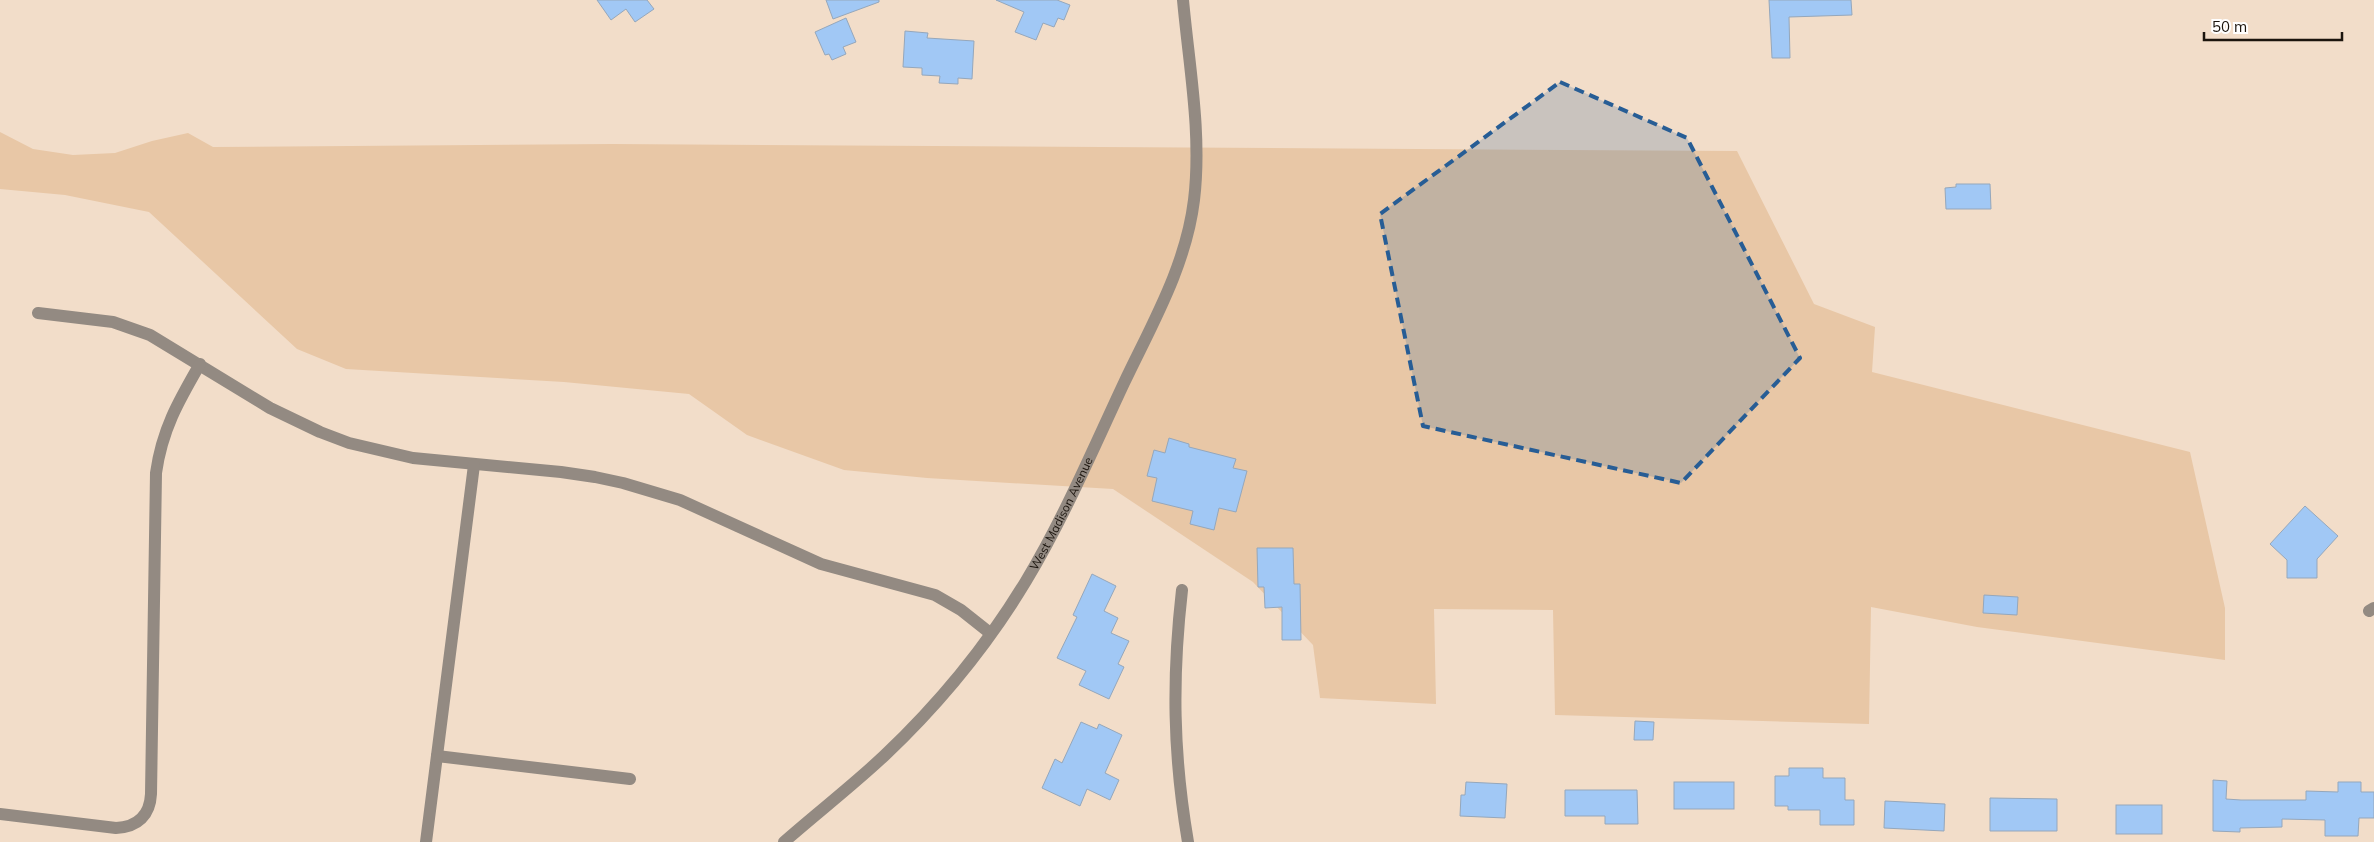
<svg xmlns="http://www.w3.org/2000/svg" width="2374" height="842" viewBox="0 0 2374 842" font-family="Mulish,sans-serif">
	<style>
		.grass { fill: #e8c7a6 }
		.building { fill: #a1c8f5; stroke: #95a7bb }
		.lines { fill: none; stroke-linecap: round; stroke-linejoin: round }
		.minor { stroke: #938a82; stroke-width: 12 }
		.marked { fill: #275d95; fill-opacity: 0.2; stroke: #275d95; stroke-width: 4; stroke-dasharray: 10 6; stroke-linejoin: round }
		.labels { text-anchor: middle; stroke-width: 4; stroke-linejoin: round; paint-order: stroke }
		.street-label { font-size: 12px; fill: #1c150e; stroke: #fff }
	</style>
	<rect width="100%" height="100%" fill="#f2ddc9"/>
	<polygon class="grass" points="0,132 33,149 73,155 115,153 152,141 188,133 213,147 612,144 1737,151 1814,304 1875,327 1872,372 2190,452 2225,608 2225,660 1977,627 1871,607 1869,724 1555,715 1553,610 1434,609 1436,704 1320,698 1313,645 1253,582 1113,489 927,478 844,470 747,435 689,394 564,382 346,369 297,349 149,212 65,195 0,189"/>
	<g class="building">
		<polygon points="597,0 647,0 654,9 635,22 626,9 611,20"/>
		<polygon points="826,0 879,0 879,2 833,19"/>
		<polygon points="996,0 1057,0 1070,5 1064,20 1058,18 1054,27 1043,23 1036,40 1015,32 1024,12"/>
		<polygon points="1769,0 1851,0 1852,15 1789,17 1790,58 1772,58"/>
		<polygon points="846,18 856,42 843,47 846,54 832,60 829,54 825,55 815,32"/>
		<polygon points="905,31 928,33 927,38 974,41 972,79 958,78 958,84 939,83 940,76 922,75 922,68 903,67"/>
		<polygon points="1956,184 1990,184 1991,209 1946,209 1945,188 1956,187"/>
		<polygon points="1169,438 1189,444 1189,447 1236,459 1233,468 1247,471 1236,512 1219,508 1214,530 1190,524 1193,511 1152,501 1157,478 1147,476 1154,450 1165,453"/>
		<polygon points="2305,506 2338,536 2317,559 2317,578 2287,578 2287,560 2270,544"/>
		<polygon points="1257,548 1293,548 1294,584 1300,584 1301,640 1282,640 1282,607 1265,608 1264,587 1258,587"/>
		<polygon points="1092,574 1116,586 1104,611 1118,618 1111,633 1129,641 1118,664 1124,667 1109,699 1079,685 1086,671 1057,658 1077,617 1073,615"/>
		<polygon points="1984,595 2018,597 2017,615 1983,613"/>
		<polygon points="1635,721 1654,722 1653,740 1634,740"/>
		<polygon points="1081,722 1097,729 1099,724 1122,735 1105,773 1119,780 1110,800 1087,789 1080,806 1042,788 1055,759 1062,763"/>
		<polygon points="1789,768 1823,768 1823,778 1845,778 1845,800 1854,800 1854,825 1820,825 1820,810 1788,810 1788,806 1775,806 1775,776 1789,776"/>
		<polygon points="2213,780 2227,781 2226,799 2241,800 2306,800 2306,791 2338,792 2338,782 2361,782 2361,792 2374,792 2374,818 2359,818 2358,836 2325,836 2325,820 2282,819 2282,827 2240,828 2240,832 2213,831"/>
		<polygon points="1466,782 1507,784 1505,818 1460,816 1461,795 1465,795"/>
		<rect x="1674" y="782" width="60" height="27"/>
		<polygon points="1565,790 1637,790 1638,824 1605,824 1605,816 1565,816"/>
		<polygon points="1990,798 2057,799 2057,831 1990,831"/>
		<polygon points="1885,801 1945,804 1944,831 1884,828"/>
		<rect x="2116" y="805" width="46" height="29"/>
	</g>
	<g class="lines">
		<g class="minor">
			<polyline points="38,313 113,322 150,335 270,408 320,432 349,443 413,458 561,472 595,477 623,483 680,500 821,564 935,595 961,610 990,633"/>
			<path d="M1182,590C1172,678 1173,754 1188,842"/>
			<polyline points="2369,611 2374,608"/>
			<polyline points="437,756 630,779"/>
			<path d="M0,814L116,828C138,827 150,815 151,794L156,473C162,430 178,402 200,364"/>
			<polyline points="426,842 474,465"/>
			<path id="s1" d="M784,842C817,813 852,786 884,756C938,705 988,644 1026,581C1064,518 1093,449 1124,383C1152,324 1186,266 1194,200C1202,134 1189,66 1183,0"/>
		</g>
	</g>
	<path class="marked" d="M1560,82L1687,138L1800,358L1681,483L1423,426L1380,214Z"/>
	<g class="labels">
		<g class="street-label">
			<text dy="4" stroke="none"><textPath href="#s1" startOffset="434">West Madison Avenue</textPath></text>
		</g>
	</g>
	<path d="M2204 32v8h138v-8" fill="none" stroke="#1c150e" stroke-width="2.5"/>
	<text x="2212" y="32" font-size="15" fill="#1c150e" stroke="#ffffff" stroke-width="4" paint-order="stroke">50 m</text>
</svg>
